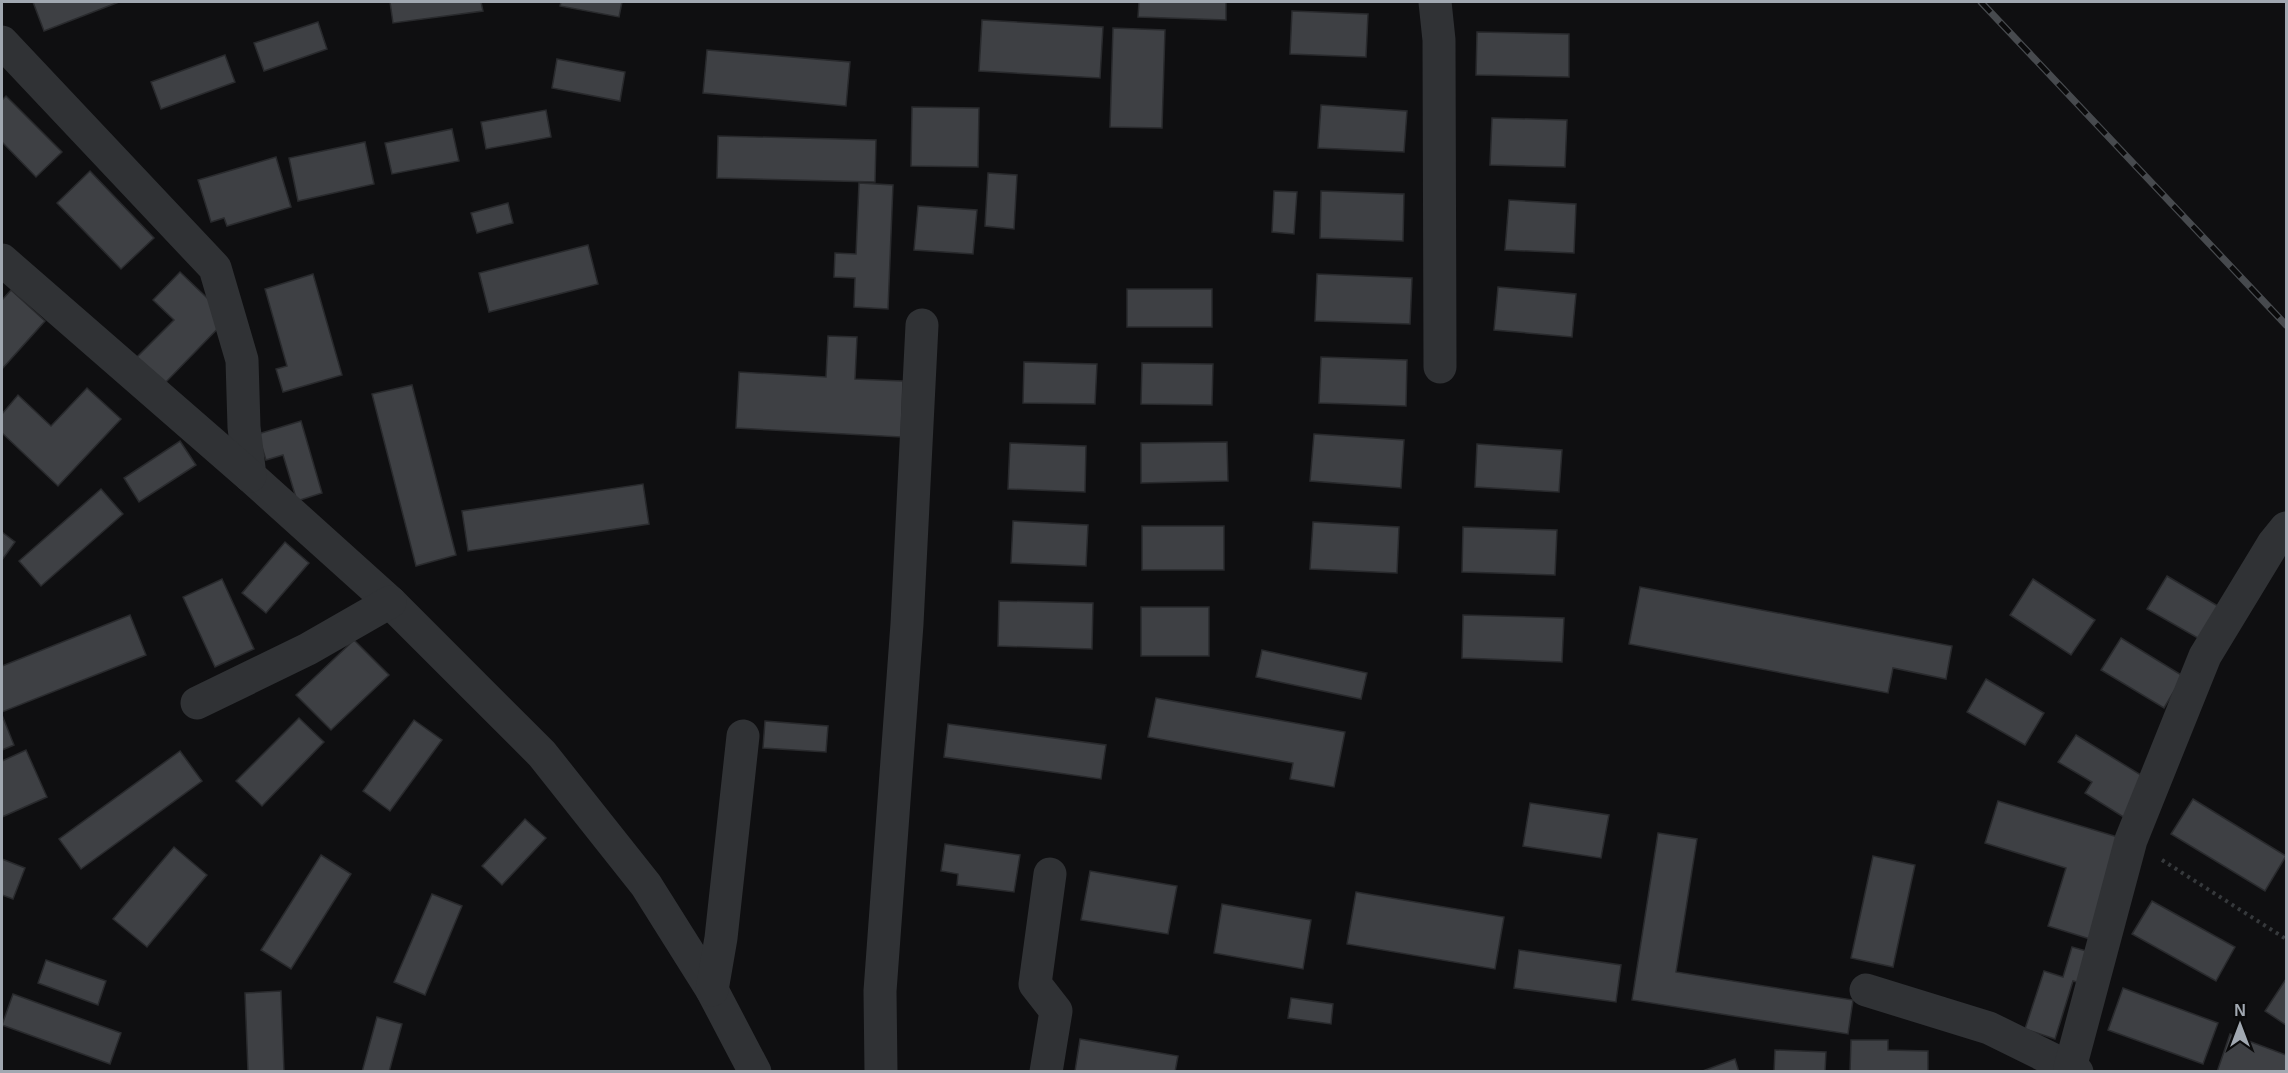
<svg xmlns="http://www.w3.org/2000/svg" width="2288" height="1073" viewBox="0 0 2288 1073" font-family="Arial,sans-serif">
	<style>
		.building { fill: #3e4044; stroke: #292a2d; stroke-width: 1.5 }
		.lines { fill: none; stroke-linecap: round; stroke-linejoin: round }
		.path { stroke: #36393c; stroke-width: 4; stroke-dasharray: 3 4.5; stroke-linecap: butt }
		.minor { stroke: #303235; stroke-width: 33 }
		.rail-casing { stroke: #474a4e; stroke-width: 7 }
		.rail { stroke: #0a0a0b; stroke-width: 4.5; stroke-dasharray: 14; stroke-linecap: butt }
	</style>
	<rect width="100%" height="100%" fill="#0f0f11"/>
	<g class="building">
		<polygon points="33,2 119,2 44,31"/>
		<polygon points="390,2 481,2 483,11 393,23"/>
		<polygon points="561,2 622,2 619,17 560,6"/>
		<polygon points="1139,2 1226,2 1226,20 1138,17"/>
		<polygon points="1292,11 1368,14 1366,57 1290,54"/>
		<polygon points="982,20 1103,27 1100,78 979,71"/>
		<polygon points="318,22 327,49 264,71 254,43"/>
		<polygon points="1113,28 1165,30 1162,128 1110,127"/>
		<polygon points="1477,32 1569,34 1569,77 1476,75"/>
		<polygon points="707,50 850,62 846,106 703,93"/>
		<polygon points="225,55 235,82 161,109 151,82"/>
		<polygon points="557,59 625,72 620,101 552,88"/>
		<polygon points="6,96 62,152 36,177 2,142 2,100"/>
		<polygon points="1321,105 1407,111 1404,152 1318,148"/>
		<polygon points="912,107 979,108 978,167 911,166"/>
		<polygon points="546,110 551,137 486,149 481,122"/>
		<polygon points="1492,118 1567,120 1565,167 1490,165"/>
		<polygon points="452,129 459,161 392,174 385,143"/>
		<polygon points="718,136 876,140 875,182 717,178"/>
		<polygon points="365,142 374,184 298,201 289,158"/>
		<polygon points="276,157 291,207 227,226 224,218 211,222 198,180"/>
		<polygon points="90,171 154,238 121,269 57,203"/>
		<polygon points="988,173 1017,175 1014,229 985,226"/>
		<polygon points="859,183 893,185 888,309 854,307 855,278 834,277 835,253 856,254"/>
		<polygon points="1274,191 1297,192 1294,234 1272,232"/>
		<polygon points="1321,191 1404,194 1403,241 1320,238"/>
		<polygon points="1509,200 1576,204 1574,253 1505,250"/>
		<polygon points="508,203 513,223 477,233 471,213"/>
		<polygon points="918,206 977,210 973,254 914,250"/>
		<polygon points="588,245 598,284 489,312 479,273"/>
		<polygon points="180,272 228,318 165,383 137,357 174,320 153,300"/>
		<polygon points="313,274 342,375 283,392 276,369 287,366 265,289"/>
		<polygon points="1317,274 1412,278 1410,324 1315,321"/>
		<polygon points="1498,287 1576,294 1572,337 1494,330"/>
		<rect x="1127" y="289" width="85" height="38"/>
		<polygon points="11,290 45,321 2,369 2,300"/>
		<polygon points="828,336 857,337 855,379 903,381 901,437 736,428 739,372 826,377"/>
		<polygon points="1321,357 1407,360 1406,406 1319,403"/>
		<polygon points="1024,362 1097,364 1095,404 1023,403"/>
		<polygon points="1142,363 1213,364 1212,405 1141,404"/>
		<polygon points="412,385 456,555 416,566 372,394"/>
		<polygon points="87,388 121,419 58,486 2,433 2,414 18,395 51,426"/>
		<polygon points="301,421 322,493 297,501 283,455 266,460 258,434"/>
		<polygon points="1314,434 1404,440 1401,488 1310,481"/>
		<polygon points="180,441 196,465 139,502 124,478"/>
		<polygon points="1227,442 1228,481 1141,483 1141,443"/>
		<polygon points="1010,443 1086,446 1085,492 1008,489"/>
		<polygon points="1477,444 1562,450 1559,492 1475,487"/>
		<polygon points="643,484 649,524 468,551 462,511"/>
		<polygon points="101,489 123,514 41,586 19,561"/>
		<polygon points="1013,521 1088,525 1086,566 1011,563"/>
		<polygon points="1313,522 1399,527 1397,573 1310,569"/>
		<rect x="1142" y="526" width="82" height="44"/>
		<polygon points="1463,527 1557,530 1555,575 1462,572"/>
		<polygon points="2,532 15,542 2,560"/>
		<polygon points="285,542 309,563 266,613 242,593"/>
		<polygon points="2167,576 2223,609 2203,641 2147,609"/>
		<polygon points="222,579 254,649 215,667 183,597"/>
		<polygon points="2033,579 2095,620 2071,655 2010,615"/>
		<polygon points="1640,587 1952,646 1946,679 1893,668 1888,693 1629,644"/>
		<polygon points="999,601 1093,603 1092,649 998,646"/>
		<rect x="1141" y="607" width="68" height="49"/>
		<polygon points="130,615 146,655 2,712 2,666"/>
		<polygon points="1463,615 1564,618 1562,662 1462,658"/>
		<polygon points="2121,638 2183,676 2164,708 2101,670"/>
		<polygon points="354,640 389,675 331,730 296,695"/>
		<polygon points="1262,650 1367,673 1361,699 1256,677"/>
		<polygon points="1986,679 2044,713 2025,745 1967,712"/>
		<polygon points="1156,698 1345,732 1334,787 1290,779 1293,763 1148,737"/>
		<polygon points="2,715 14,745 2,750"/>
		<polygon points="299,718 324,742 262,806 236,781"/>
		<polygon points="414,720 442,740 390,811 363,791"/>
		<polygon points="765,721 828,726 826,752 763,748"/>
		<polygon points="948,724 1106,745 1101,779 944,757"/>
		<polygon points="2076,735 2149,780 2125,818 2085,793 2092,782 2058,762"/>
		<polygon points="26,750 47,797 2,817 2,761"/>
		<polygon points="180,751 202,781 81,869 59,839"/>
		<polygon points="2193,799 2286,856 2265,891 2171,834"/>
		<polygon points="1998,801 2121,838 2090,939 2048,926 2066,868 1985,843"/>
		<polygon points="1530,803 1609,815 1601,858 1523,846"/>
		<polygon points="525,819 546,838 502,885 482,866"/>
		<polygon points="1658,833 1697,839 1676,972 1853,1000 1848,1034 1632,1000"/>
		<polygon points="945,844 1020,855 1014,892 957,885 958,874 941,871"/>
		<polygon points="174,847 207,875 147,947 113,919"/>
		<polygon points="321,855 351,874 291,969 261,950"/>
		<polygon points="1873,856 1915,865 1893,967 1851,958"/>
		<polygon points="2,859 25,868 13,899 2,895"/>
		<polygon points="1090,871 1177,886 1168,934 1081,920"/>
		<polygon points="1356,892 1504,917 1495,969 1347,944"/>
		<polygon points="432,894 462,906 425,995 394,982"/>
		<polygon points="2152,901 2235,947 2216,981 2132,934"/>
		<polygon points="1222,904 1311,920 1303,969 1214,953"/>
		<polygon points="2072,947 2090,952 2081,983 2073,981 2055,1039 2025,1029 2044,971 2063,977"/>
		<polygon points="1519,950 1621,965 1616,1002 1514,988"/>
		<polygon points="46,960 106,981 98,1005 38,983"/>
		<polygon points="2286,979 2286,1025 2265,1011"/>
		<polygon points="2123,988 2218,1023 2203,1064 2108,1030"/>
		<polygon points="281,991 284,1072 248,1072 245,993"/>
		<polygon points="13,994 121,1033 110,1064 2,1025"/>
		<polygon points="1291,998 1333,1004 1331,1024 1288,1018"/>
		<polygon points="377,1017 402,1024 389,1072 362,1072"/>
		<polygon points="2230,1034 2286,1055 2286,1072 2217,1072"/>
		<polygon points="1080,1039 1178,1056 1175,1072 1075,1071"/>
		<polygon points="1851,1040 1888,1040 1888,1050 1928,1051 1928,1072 1850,1072"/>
		<polygon points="1775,1050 1826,1052 1825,1072 1774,1072"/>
		<polygon points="1735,1059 1739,1072 1700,1072"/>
	</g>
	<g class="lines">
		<polyline class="path" points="2162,860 2286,939"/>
		<g class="minor">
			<polyline points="1435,2 1439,40 1440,367"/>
			<polyline points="2,42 215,268 242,360 244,427 250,476 390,602 542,754 646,885 712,990 755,1072"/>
			<polyline points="2,260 250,476"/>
			<polyline points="197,703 308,649 390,602"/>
			<polyline points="712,990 721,938 743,736"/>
			<polyline points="1866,990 1989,1028 2070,1068"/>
			<polyline points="881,1072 880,991 907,624 922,325"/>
			<polyline points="1046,1072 1056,1011 1035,984 1050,874"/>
			<polyline points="2077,1072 2070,1068 2131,840 2205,656 2273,544 2286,528"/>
		</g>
		<defs>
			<polyline id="rail" points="1981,2 2286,325"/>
		</defs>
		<use href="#rail" class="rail-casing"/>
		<use href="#rail" class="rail"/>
	</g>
	<rect width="2288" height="1073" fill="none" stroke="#a1a8b1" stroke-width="6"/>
	<g transform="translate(2240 1025)" stroke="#0a0a0b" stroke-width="4.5" paint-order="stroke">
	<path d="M0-4.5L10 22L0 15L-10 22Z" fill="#a1a8b1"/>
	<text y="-9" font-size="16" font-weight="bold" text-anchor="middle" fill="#a1a8b1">N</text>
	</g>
</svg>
